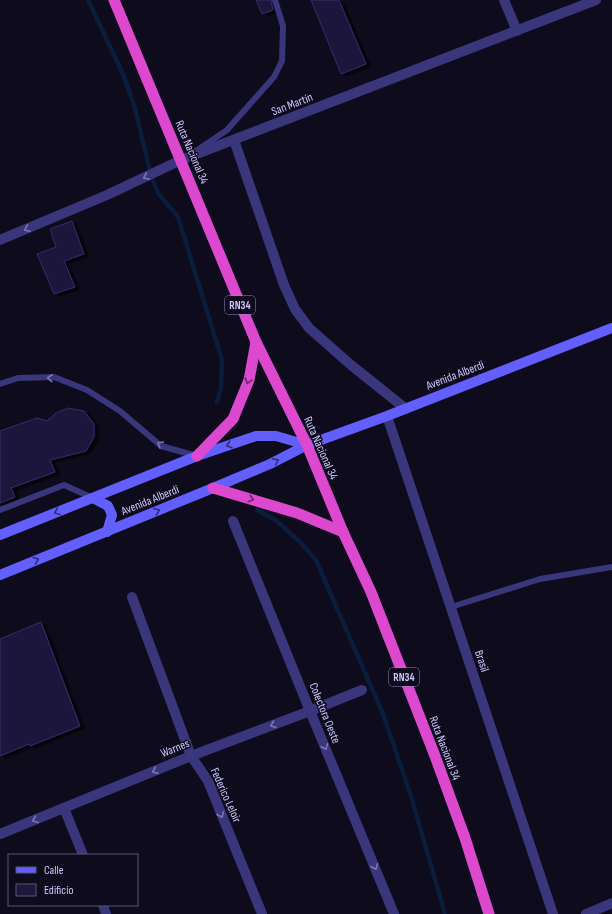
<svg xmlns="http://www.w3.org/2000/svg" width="612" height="914" viewBox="0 0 612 914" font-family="'Sofia Sans Condensed',sans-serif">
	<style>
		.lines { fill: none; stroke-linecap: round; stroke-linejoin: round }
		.stream { stroke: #0b1d3c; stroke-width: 4.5 }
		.building { fill: #1f183d; stroke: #362a69; filter: url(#shadow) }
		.service { stroke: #39367b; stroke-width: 6 }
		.minor { stroke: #39367b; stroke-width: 10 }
		.tertiary { stroke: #39367b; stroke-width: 10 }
		.secondary { stroke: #625ffe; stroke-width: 10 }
		.trunk { stroke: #dd49ce; stroke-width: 11 }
		.oneway { stroke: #7c77b6 }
		.oneway2 { stroke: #6b276c }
		.oneway3 { stroke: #302d76 }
		.labels { text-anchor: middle; stroke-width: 3; stroke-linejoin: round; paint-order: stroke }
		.shield { fill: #0e0b1c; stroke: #948fbb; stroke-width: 1 }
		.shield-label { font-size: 11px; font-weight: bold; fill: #cdc7ff }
		.street-label { font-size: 12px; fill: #cdc7ff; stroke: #0e0b1c }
	</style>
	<defs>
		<filter id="shadow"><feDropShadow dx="4.5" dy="2.5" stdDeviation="0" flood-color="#0009"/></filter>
	</defs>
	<rect width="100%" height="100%" fill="#0e0b1c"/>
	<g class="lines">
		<g class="stream">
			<polyline points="88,0 123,74 134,105 151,175 158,193 178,217 222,360 221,388 217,402"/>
			<polyline points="257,510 277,521 301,543 316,560 383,714 411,796 445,914"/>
		</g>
	</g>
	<g class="building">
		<polygon points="256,0 271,0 273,10 262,14"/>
		<polygon points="311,0 339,0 366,64 341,74"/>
		<polygon points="72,221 84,254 64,261 75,287 54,294 37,254 56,247 50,229"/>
		<polygon points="68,408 84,411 94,424 94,437 86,451 50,460 55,472 11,488 15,497 0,503 0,431 37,418 47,421 56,413"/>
		<polygon points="41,622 80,726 30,746 29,744 0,756 0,639"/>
	</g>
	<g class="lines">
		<g class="service">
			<polyline points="196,151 227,130 274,77 282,61 283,26 275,0"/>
			<polyline points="0,384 18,378 54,377 87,390 120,411 161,446 197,456"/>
			<polyline points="0,510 64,485 93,498"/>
			<polyline points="451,607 540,579 612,567"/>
		</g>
		<g class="minor">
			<polyline points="504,0 517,31"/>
			<polyline points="234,140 284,285 295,309 309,328 351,365 406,409"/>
			<polyline points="181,160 596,0"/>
			<polyline points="387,416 553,914"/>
			<polyline points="233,521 310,711 394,914"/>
			<polyline points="132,597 191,756 208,781 262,914"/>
			<polyline points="64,808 83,855"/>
			<polyline points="0,834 191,756 310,711 362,690"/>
			<polyline points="103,905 106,914"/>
			<polyline points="586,914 612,903"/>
		</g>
		<polyline class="tertiary" points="0,240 107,195 181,160"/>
		<g class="secondary">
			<polyline points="93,498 108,506 112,515 107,532"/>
			<polyline points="0,535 197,456 256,436 276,436 307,445"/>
			<polyline points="0,575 213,488 270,464 307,445 387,416 612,328"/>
		</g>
		<g class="trunk">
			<polyline points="114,0 256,342 307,445 343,532 371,592 435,756 465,838 489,914"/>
			<polyline points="197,456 233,419 249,380 256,342"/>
			<polyline points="213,488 297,513 343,532"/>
		</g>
	</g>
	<defs><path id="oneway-chevron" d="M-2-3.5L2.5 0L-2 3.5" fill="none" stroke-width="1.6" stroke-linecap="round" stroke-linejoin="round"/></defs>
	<g class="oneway">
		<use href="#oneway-chevron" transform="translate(146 177) rotate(155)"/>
		<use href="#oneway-chevron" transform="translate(27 229) rotate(158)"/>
		<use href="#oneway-chevron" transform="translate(50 378) rotate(-175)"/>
		<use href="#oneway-chevron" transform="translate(160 444) rotate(-149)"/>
		<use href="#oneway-chevron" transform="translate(273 725) rotate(160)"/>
		<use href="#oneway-chevron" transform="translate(325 747) rotate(67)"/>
		<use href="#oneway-chevron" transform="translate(155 771) rotate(157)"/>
		<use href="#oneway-chevron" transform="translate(221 815) rotate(68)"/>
		<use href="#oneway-chevron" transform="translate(35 820) rotate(158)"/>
		<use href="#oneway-chevron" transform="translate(375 867) rotate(67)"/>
	</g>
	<g class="oneway2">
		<use href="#oneway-chevron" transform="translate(248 381) rotate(107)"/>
		<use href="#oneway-chevron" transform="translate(251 499) rotate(16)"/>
	</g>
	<g class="oneway3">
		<use href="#oneway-chevron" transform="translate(229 445) rotate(162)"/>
		<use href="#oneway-chevron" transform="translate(276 461) rotate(-27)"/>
		<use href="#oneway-chevron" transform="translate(157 511) rotate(-22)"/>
		<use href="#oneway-chevron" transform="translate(57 512) rotate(158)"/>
		<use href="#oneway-chevron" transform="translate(36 560) rotate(-22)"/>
	</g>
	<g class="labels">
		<g class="shield">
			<rect x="225" y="296" width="30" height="18" rx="3"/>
			<rect x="389" y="668" width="30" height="18" rx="3"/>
		</g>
		<g class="shield-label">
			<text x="240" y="309">RN34</text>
			<text x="404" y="681">RN34</text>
		</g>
		<g class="street-label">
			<text transform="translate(292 104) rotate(-21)" y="4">San Martín</text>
			<text transform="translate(192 152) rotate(67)" y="4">Ruta Nacional 34</text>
			<text transform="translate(455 375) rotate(-21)" y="4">Avenida Alberdi</text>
			<text transform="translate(321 448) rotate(66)" y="4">Ruta Nacional 34</text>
			<text transform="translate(150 500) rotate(-22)" y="4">Avenida Alberdi</text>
			<text transform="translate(482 661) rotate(72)" y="4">Brasil</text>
			<text transform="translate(325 713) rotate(68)" y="4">Colectora Oeste</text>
			<text transform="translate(175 748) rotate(-22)" y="4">Warnes</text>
			<text transform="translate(445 748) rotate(69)" y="4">Ruta Nacional 34</text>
			<text transform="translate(226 795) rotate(66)" y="4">Federico Leloir</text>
		</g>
	</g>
	<rect x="8" y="854" width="130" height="52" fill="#0e0b1c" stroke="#5a5677"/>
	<rect x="16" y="867" width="20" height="6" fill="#625ffe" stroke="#5a5677"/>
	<text x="44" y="874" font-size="12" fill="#cdc7ff">Calle</text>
	<rect x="16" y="884" width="20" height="12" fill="#1f183d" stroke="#5a5677"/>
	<text x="44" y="894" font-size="12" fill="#cdc7ff">Edificio</text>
</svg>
